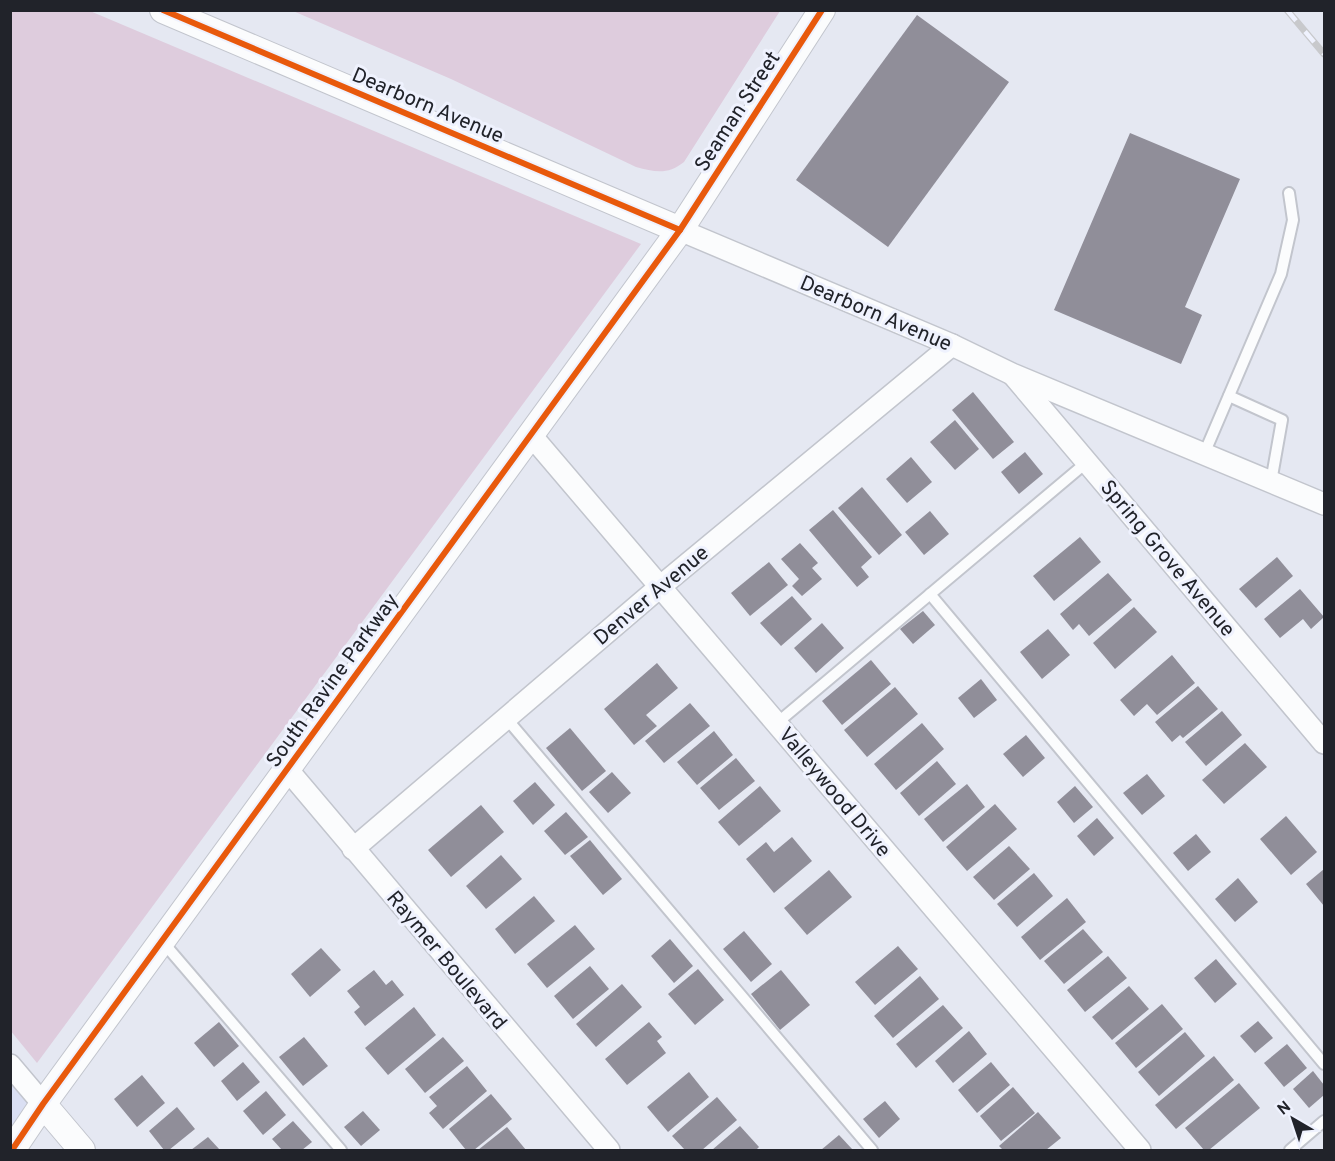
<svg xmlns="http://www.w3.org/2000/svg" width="1335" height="1161" viewBox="0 0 1335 1161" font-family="Overpass,sans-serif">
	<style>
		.built { fill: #dadff3 }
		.green { fill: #deccdd }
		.building { fill: #908e99 }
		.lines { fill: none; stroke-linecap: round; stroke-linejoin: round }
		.service-casing { stroke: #c2c5cd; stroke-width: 14 }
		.minor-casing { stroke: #c2c5cd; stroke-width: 24 }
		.tertiary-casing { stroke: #c2c5cd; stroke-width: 28 }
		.service { stroke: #fbfcfd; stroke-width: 10 }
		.minor { stroke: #fbfcfd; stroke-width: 21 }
		.tertiary { stroke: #fbfcfd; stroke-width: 26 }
		.rail-casing { stroke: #c8c9cc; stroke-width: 7 }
		.rail { stroke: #eff2fe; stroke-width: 4.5; stroke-dasharray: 14; stroke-linecap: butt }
		.cycleway-casing { stroke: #eff2fe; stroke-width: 10 }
		.cycleway { stroke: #e8590c; stroke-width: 6 }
		.labels { text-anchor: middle; stroke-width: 6; stroke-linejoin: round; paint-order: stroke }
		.street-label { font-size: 21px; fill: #21232a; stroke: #eff2fe }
	</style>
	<rect width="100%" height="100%" fill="#e5e8f2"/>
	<polygon class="built" points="10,1065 43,1104 10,1150"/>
	<g class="green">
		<polygon points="10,11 90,11 641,244 37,1063 10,1030"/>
		<path d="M293,11H780L684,162C668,175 655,172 636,167L451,79Z"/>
	</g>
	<g class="building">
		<polygon points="917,15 1009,82 888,247 796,180"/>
		<polygon points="1130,133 1240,179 1185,307 1202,315 1181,364 1054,310"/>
		<polygon points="973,392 1014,442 993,459 952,410"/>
		<polygon points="955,420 979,449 955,470 930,442"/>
		<polygon points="1025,452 1043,474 1019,494 1001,472"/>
		<polygon points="911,457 932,482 907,503 886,479"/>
		<polygon points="862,487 902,535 879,555 838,508"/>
		<polygon points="833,510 872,557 861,567 869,577 857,587 809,530"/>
		<polygon points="930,511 949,534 924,555 905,532"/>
		<polygon points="1080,537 1101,562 1054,601 1033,576"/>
		<polygon points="800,543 818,563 812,568 822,579 802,596 792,586 799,579 781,559"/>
		<polygon points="1277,557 1293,576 1256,608 1239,589"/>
		<polygon points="769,562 788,585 750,616 731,593"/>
		<polygon points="1108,573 1132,600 1089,636 1079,624 1073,630 1060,614"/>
		<polygon points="1300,589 1324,617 1311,629 1303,619 1280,638 1264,619"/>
		<polygon points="792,596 812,619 781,646 760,623"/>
		<polygon points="1134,607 1157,632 1115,669 1093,643"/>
		<polygon points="923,611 935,625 913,644 900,629"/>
		<polygon points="822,623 844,648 816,673 794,648"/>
		<polygon points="1048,629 1070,655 1042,679 1020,652"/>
		<polygon points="1172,655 1195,683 1157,715 1147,704 1134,716 1120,700"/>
		<polygon points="871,660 891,684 842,725 822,701"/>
		<polygon points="657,663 678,688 646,715 657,726 634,745 604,709"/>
		<polygon points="981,679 997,700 974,718 958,698"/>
		<polygon points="1198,686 1218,709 1183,738 1180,735 1172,742 1155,722"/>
		<polygon points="895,687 918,714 867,757 844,730"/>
		<polygon points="690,703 710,726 664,763 645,741"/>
		<polygon points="1222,711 1242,735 1206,766 1185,742"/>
		<polygon points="922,723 944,749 896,790 874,764"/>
		<polygon points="570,728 606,771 582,791 546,748"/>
		<polygon points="714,731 733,755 697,785 677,762"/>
		<polygon points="1026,735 1045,758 1023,777 1003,754"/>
		<polygon points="1245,743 1267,767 1224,804 1202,780"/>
		<polygon points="736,758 755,781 719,810 700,788"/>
		<polygon points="937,761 956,784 919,816 900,793"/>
		<polygon points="612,772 631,793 608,813 589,792"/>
		<polygon points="1147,774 1165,796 1142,815 1123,793"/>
		<polygon points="535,782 555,805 533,825 513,801"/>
		<polygon points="967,784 985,807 943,842 924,819"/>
		<polygon points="760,786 781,811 739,846 718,822"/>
		<polygon points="1075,786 1093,807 1074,823 1057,802"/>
		<polygon points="995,804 1017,829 967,871 946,847"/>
		<polygon points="481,805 504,832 451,877 428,850"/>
		<polygon points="566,812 588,837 565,855 544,831"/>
		<polygon points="1286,816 1317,852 1291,875 1260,839"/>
		<polygon points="1097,818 1114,838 1094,856 1077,836"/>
		<polygon points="1196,834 1211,852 1188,871 1173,853"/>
		<polygon points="792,837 812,861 774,893 746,859 766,842 774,852"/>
		<polygon points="590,840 622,879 603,895 570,856"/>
		<polygon points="1009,846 1030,869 994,900 973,877"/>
		<polygon points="501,855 522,879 486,909 466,886"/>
		<polygon points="1324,869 1324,906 1306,884"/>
		<polygon points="829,870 852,897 807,935 784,908"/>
		<polygon points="1034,873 1053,896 1017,927 997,904"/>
		<polygon points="1238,878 1258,902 1235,922 1215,899"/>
		<polygon points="534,896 555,921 515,954 495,929"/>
		<polygon points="1067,898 1086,922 1040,960 1021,937"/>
		<polygon points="575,925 595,949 547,988 527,964"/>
		<polygon points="1083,929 1103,952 1064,984 1044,961"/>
		<polygon points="744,931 772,964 751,982 723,949"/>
		<polygon points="670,939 693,966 674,983 651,956"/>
		<polygon points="898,946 918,969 875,1005 855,982"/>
		<polygon points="321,948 341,970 310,997 291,974"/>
		<polygon points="1108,956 1127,978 1085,1012 1067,990"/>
		<polygon points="1216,959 1237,984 1215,1003 1194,978"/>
		<polygon points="590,966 609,989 573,1019 554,996"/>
		<polygon points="698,969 724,1000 695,1025 668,994"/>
		<polygon points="374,970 386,985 392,980 404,995 365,1026 354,1012 360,1007 347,991"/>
		<polygon points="781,970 810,1005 780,1030 751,994"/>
		<polygon points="920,976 939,999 893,1038 874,1016"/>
		<polygon points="622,984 642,1007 596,1047 576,1024"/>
		<polygon points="1129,986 1149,1009 1112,1040 1092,1017"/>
		<polygon points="1162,1004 1183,1029 1136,1068 1115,1043"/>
		<polygon points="943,1005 963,1028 916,1068 896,1044"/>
		<polygon points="414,1007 436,1035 388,1075 365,1048"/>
		<polygon points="1258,1021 1273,1038 1255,1053 1240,1036"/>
		<polygon points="219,1022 239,1046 214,1067 194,1043"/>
		<polygon points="649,1022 662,1037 657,1041 666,1053 627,1085 605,1059"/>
		<polygon points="969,1031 987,1054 953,1083 935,1061"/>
		<polygon points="1185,1032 1205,1056 1159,1096 1138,1072"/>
		<polygon points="304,1037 328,1066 303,1086 279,1057"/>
		<polygon points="443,1037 464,1061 425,1093 405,1069"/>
		<polygon points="1287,1044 1307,1068 1284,1087 1264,1063"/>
		<polygon points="1214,1056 1234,1080 1176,1129 1155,1105"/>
		<polygon points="243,1062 260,1082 237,1101 221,1081"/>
		<polygon points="991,1062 1010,1085 977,1113 958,1090"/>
		<polygon points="467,1066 487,1091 443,1129 429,1113 437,1106 429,1097"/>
		<polygon points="1313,1071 1324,1085 1324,1095 1309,1108 1293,1089"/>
		<polygon points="689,1072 709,1097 668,1132 647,1107"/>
		<polygon points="142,1075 165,1103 137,1127 114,1099"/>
		<polygon points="1239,1083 1260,1108 1209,1150 1204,1150 1185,1128"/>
		<polygon points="1013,1087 1035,1113 1001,1141 980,1116"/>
		<polygon points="266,1091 286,1115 263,1135 243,1111"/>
		<polygon points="491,1094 512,1119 474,1150 466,1150 449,1129"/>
		<polygon points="717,1097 737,1120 702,1150 685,1150 672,1136"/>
		<polygon points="885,1101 900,1119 879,1138 863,1119"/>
		<polygon points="177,1107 195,1129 169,1150 164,1150 149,1131"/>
		<polygon points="363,1111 380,1130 361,1146 344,1127"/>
		<polygon points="1038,1112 1061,1138 1046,1150 1003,1150 999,1146"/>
		<polygon points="293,1121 312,1142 302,1150 282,1150 272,1139"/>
		<polygon points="740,1126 759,1147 756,1150 712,1150"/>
		<polygon points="507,1127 526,1150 478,1150"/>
		<polygon points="839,1135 853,1150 821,1150"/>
		<polygon points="208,1137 220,1150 191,1150"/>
	</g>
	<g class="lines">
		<defs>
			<g id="service">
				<polyline points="1229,396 1282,420 1271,482"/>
				<polyline points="1204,454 1281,274 1293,220 1289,193"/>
				<polyline points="930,594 1324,1064"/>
				<polyline points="506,718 872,1150"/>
				<polyline points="777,723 1087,462"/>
				<polyline points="162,941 341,1150"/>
				<polyline points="1290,1150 1324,1121"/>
			</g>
			<g id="minor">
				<polyline points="680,230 952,345 1012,374 1324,504"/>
				<polyline points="1014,376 1324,743"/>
				<polyline points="530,434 1140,1150"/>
				<polyline points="287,769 609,1150"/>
				<polyline points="353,849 661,586 952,345"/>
				<polyline points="10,1065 43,1104"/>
			</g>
			<g id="tertiary">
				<polyline points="163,10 680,230"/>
				<polyline points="43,1104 82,1150"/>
				<polyline points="12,1150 43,1104 680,230 822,10"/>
			</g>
		</defs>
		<use href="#service" class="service-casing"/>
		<use href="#minor" class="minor-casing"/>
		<use href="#tertiary" class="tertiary-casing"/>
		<use href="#service" class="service"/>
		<use href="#minor" class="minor"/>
		<use href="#tertiary" class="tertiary"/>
		<defs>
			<polyline id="rail" points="1287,10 1324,54"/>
		</defs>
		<use href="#rail" class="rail-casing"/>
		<use href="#rail" class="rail"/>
		<defs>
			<g id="cycleway">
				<polyline points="163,10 680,230"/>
				<polyline points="12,1150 43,1104 680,230 822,10"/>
			</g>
		</defs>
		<use href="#cycleway" class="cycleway-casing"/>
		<use href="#cycleway" class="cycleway"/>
	</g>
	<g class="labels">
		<g class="street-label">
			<text transform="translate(428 105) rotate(23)" y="7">Dearborn Avenue</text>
			<text transform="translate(737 111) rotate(-57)" y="7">Seaman Street</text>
			<text transform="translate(876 313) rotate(23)" y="7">Dearborn Avenue</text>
			<text transform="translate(1168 558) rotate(50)" y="7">Spring Grove Avenue</text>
			<text transform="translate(651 595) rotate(-40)" y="7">Denver Avenue</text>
			<text transform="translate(332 680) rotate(-54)" y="7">South Ravine Parkway</text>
			<text transform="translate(835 792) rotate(50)" y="7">Valleywood Drive</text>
			<text transform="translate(447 960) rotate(50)" y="7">Raymer Boulevard</text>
		</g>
	</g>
	<rect width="1335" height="1161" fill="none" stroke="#21232a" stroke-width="24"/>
	<g transform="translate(1293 1119) rotate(321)" stroke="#eff2fe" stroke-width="4.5" paint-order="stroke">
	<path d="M0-4.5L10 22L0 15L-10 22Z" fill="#21232a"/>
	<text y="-9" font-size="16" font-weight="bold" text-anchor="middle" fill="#21232a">N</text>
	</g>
</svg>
